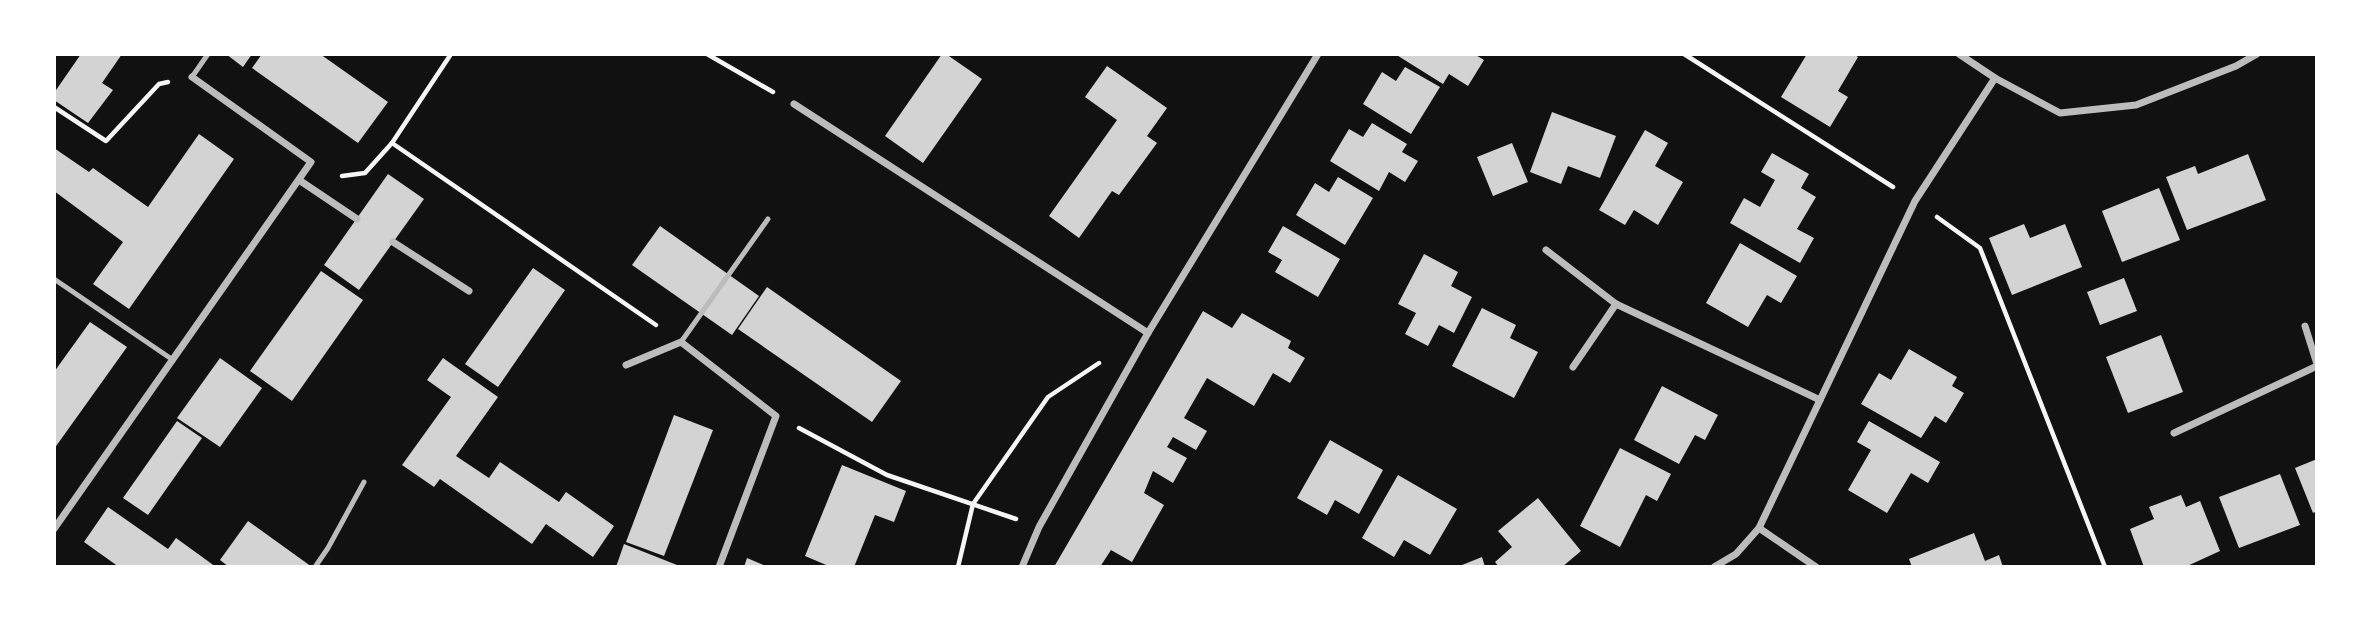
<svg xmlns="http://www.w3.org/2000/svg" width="2371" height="621" viewBox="0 0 2371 621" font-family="'PT Sans',sans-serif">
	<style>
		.building { fill: #d3d3d3 }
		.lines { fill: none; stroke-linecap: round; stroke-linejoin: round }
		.path { stroke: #f5f5f5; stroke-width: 4.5 }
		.service { stroke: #bcbcbc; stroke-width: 5 }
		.minor { stroke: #bcbcbc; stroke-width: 7 }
	</style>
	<rect width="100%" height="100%" fill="#111"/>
	<g class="building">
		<polygon points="81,54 122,54 102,83 113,90 88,123 54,100 54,93"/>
		<polygon points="226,54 252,54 243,67"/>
		<polygon points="262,54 320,54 388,102 358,143 252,68"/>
		<polygon points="942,54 946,54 982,79 923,163 885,136"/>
		<polygon points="1395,54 1474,54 1484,60 1468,86 1449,74 1443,84"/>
		<polygon points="1807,54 1854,54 1858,57 1838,91 1848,97 1830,127 1781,97"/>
		<polygon points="1107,66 1167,108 1147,136 1157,143 1119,195 1112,191 1079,238 1049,216 1117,120 1085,97"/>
		<polygon points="1405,67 1440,87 1411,134 1363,104 1382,72 1396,81"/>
		<polygon points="1552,112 1616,136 1600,178 1568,166 1561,184 1530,172"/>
		<polygon points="1372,123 1407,144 1402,152 1418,161 1405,182 1389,172 1379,191 1330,161 1349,129 1363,137"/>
		<polygon points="1645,130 1668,143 1655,166 1683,182 1658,225 1634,210 1625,225 1599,210"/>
		<polygon points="199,134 234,159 129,309 93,284 123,242 54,191 54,148 89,172 93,168 148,207"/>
		<polygon points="1512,143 1528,182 1493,196 1477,157"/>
		<polygon points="1772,153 1809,174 1801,188 1816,197 1797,229 1814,238 1800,263 1730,223 1744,198 1760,207 1775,180 1761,172"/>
		<polygon points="2248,154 2266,200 2187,230 2166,177 2195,166 2198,174"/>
		<polygon points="388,174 424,199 359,290 324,265"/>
		<polygon points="1338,177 1373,198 1345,245 1296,215 1315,183 1329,192"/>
		<polygon points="2159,188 2180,240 2122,262 2102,211"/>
		<polygon points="2024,224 2030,238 2065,224 2082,267 2012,295 1989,238"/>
		<polygon points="660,226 759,296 732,335 632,265"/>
		<polygon points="1283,226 1340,259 1318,297 1275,272 1282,260 1268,252"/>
		<polygon points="1740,243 1797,276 1781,303 1767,295 1748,327 1706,303"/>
		<polygon points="1424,254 1458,272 1451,286 1472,297 1454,333 1439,325 1428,346 1405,334 1416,313 1398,304"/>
		<polygon points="533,268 565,290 498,387 465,364"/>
		<polygon points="321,271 363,300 292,401 250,371"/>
		<polygon points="2124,278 2137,311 2100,325 2087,292"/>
		<polygon points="767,287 901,381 872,422 738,329"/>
		<polygon points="1482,308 1516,325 1510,338 1538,352 1514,398 1452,366"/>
		<polygon points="1203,311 1232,328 1242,313 1291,341 1288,348 1305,358 1290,383 1273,373 1254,406 1207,378 1184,418 1207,431 1196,450 1173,437 1167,447 1187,458 1173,483 1153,471 1144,493 1164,505 1132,562 1111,550 1100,567 1054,567"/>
		<polygon points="90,322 127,347 54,449 54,372"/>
		<polygon points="2161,335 2183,392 2128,413 2106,357"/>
		<polygon points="1909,349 1957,377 1952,386 1964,393 1946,423 1935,416 1921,438 1861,404 1879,373 1891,380"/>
		<polygon points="220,358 262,388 220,447 177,418"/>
		<polygon points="443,358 498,397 456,456 489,478 500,462 559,502 566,492 614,526 593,557 546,524 532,544 440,479 434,487 402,465 451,397 427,380"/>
		<polygon points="1662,386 1718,415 1705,440 1695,435 1679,464 1634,440"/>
		<polygon points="674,415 713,430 664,556 626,542"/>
		<polygon points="177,421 202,438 148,515 123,498"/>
		<polygon points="1869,421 1940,462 1928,483 1911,473 1887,513 1848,490 1871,450 1857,442"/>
		<polygon points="1330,440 1383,470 1359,514 1335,500 1327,515 1297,498"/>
		<polygon points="1620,448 1671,474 1657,501 1646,495 1620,547 1580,526"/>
		<polygon points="2317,459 2317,511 2313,513 2295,468"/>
		<polygon points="842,465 906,491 894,522 875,515 854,567 831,567 805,556"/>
		<polygon points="2280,474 2300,525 2239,548 2219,497"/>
		<polygon points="1398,475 1457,509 1430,555 1404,540 1394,557 1362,538"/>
		<polygon points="2181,495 2186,507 2200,501 2220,551 2185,567 2144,567 2130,529 2154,519 2149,507"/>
		<polygon points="1538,498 1581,551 1562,567 1499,567 1495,562 1512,547 1498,531"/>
		<polygon points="108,507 168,549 176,538 216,567 119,567 84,542"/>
		<polygon points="248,521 312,567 229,567 220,560"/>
		<polygon points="1974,533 1985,561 1999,555 2003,567 1912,567 1909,559"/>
		<polygon points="624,544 682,567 616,567"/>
		<polygon points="1482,557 1485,567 1457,567"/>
		<polygon points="747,558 768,567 744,567"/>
	</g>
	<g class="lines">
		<g class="path">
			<polyline points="707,54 773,92"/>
			<polyline points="1684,54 1893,187"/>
			<polyline points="54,107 106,141 159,84 168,82"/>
			<polyline points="392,143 656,325"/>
			<polyline points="342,176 365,173 392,143 451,54"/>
			<polyline points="1937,217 1980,248 2105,567"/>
			<polyline points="799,428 887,475 1016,519"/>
			<polyline points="958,567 973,504 1048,397 1099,363"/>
		</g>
		<g class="service">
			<polyline points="192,77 208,54"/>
			<polyline points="54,279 173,360"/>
			<polyline points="681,342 768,219"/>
			<polyline points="315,567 328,548 364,482"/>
		</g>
		<g class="minor">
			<polyline points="1959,54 1995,78 2060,113 2136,105 2236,66 2257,54"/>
			<polyline points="794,104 1148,333"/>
			<polyline points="299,180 357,219"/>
			<polyline points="393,242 469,291"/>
			<polyline points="1546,250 1616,304 1820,400"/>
			<polyline points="2305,326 2317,364"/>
			<polyline points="626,365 681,342 776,416 719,567"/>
			<polyline points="1573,367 1616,304"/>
			<polyline points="2174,433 2317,366"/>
			<polyline points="1759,528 1816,567"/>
			<polyline points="54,529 311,162 192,77"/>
			<polyline points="1022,567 1039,527 1148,333 1318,54"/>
			<polyline points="1714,567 1736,554 1759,528 1915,201 1995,78"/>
		</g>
	</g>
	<rect width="2371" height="621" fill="none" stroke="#ffffff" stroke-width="112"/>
</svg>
